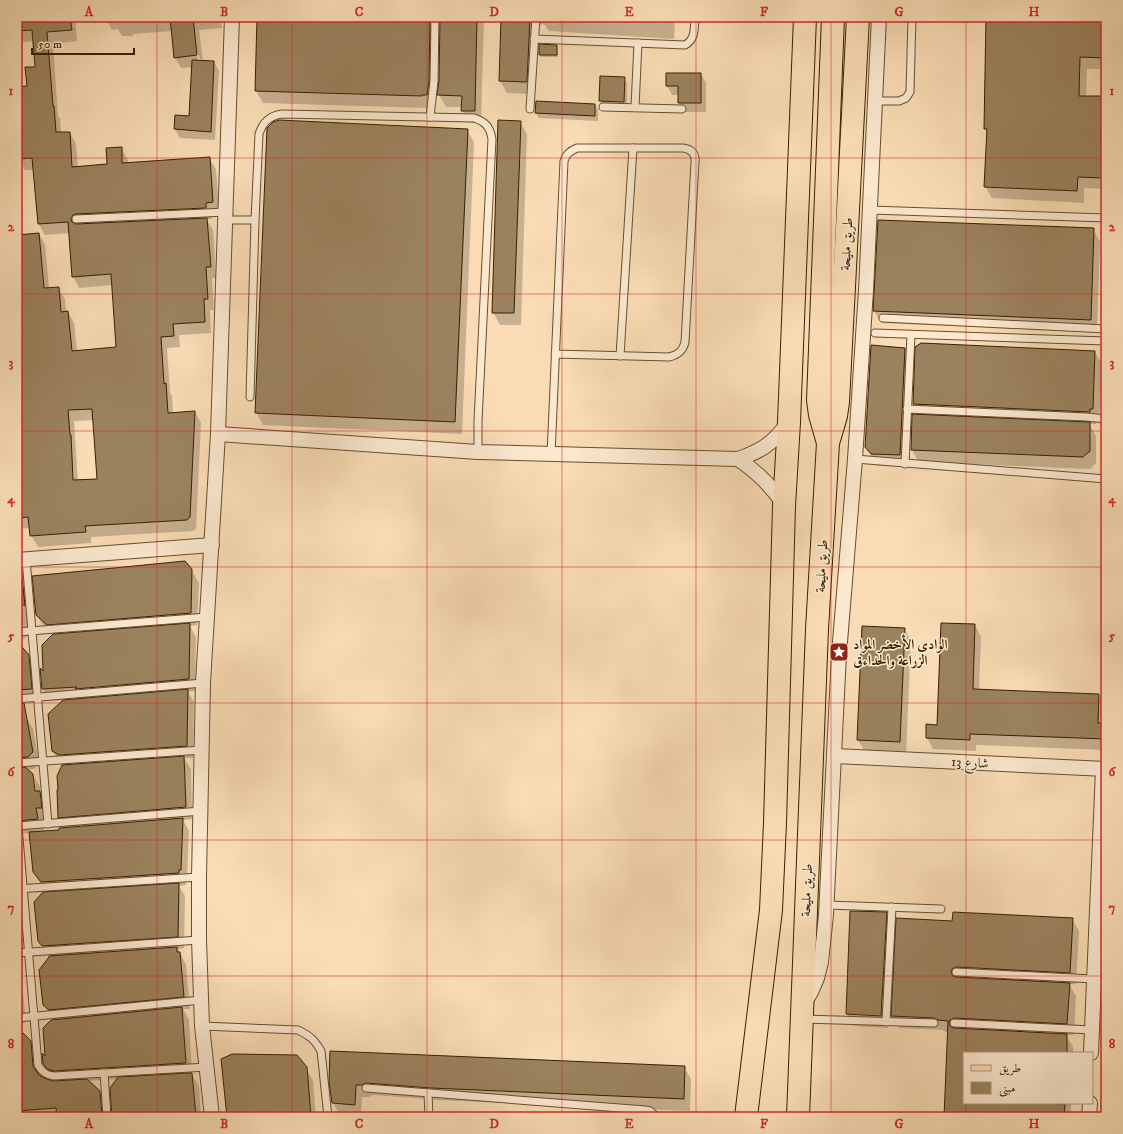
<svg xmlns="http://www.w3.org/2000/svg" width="1123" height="1134" viewBox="0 0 1123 1134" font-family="'IM FELL DW Pica',Amiri,serif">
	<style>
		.shadow { fill: #0003; fill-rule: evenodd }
		.building { fill: #9b825e; stroke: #362000; fill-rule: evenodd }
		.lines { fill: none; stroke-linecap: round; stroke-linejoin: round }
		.service-casing { stroke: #674f2d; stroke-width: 9 }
		.minor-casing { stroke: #674f2d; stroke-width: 16 }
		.primary-casing { stroke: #362000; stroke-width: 24 }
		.motorway-casing { stroke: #362000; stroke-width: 24 }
		.service { stroke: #fbe8cf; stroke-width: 7 }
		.minor { stroke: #fbe8cf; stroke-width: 14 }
		.primary { stroke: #f9dcb5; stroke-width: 22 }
		.motorway { stroke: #f9dcb5; stroke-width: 22 }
		.grid { fill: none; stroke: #d62828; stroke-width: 1; stroke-opacity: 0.55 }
		.labels { text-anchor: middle; stroke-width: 3; stroke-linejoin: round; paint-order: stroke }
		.street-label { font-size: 14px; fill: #362000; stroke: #fbe8cf }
		.poi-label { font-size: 14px; font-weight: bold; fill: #362000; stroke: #fbe8cf; text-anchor: start }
		.neatline { fill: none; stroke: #d62828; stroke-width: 1.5 }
		.grid-label { font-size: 13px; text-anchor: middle; font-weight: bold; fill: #d62828 }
	</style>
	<rect width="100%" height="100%" fill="#f9dcb5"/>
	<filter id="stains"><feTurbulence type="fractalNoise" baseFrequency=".005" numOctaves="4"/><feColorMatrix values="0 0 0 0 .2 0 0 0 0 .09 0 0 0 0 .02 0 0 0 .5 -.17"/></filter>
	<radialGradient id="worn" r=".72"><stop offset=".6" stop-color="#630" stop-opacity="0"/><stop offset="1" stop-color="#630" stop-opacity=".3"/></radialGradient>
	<g class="shadow">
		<path d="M17,17H75L77,41L53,44L58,116L60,118L61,133H70L76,144L78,167L108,165L121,148L128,160V164L209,158L216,169L219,213L211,214L212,219H206L213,230L216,278H212L214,310H210L211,333L179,335L180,347L167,348L170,392L172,396L173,414L195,412L201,423L196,529L193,531L91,537V543L38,547L31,535L30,528L17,529V236L39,234L45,245L49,289L58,288L65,299L66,312H68L74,323L77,351L117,348L113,285L79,288L73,276L70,233L45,235L39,224L34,170H25L19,159L17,142V88L28,87L36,67L34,41L17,43ZM94,420L98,480L78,481L74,421Z"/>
		<path d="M105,17H221L222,28L199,30L203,62H214L219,71L215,140L180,138L175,129L176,116L190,117L193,67L181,68L175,57L172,31L133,34V36H122L118,29L112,30ZM196,50L202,62H200L194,51Z"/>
		<polygon points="258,17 484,17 481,123 469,123 462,110 463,107 446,107 439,95 440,81 441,24 439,25 436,30 428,108 263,103 256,91"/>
		<polygon points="502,17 675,17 674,39 549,31 545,25 543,24 539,26 533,94 507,93 500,81"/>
		<polygon points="987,17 1019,17 1019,19 1104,21 1106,25 1106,69 1087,69 1086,97 1102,97 1106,104 1106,189 1084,188 1084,203 992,198 985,186 988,133 985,128"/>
		<polygon points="556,46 558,48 558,57 541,57 540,55"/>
		<polygon points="701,74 706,83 706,112 684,112 679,103 679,95 672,95 667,86"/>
		<polygon points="624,78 627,83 627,107 604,107 600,101"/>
		<polygon points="595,105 598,110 598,121 539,118 536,113"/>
		<polygon points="520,122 527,134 521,325 500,325 493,312"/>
		<polygon points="467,130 474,142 462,434 263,425 256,412"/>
		<polygon points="879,221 1093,229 1100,242 1097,332 881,323 874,311"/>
		<polygon points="905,349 912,361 907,466 879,466 873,459 866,447"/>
		<polygon points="1095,352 1102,364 1099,421 1096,421 1096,424 1089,424 1096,436 1096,463 1090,469 919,462 912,450 920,416 914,404"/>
		<path d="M191,570L199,583L197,625L190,626L196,637L195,691L188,692L194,702L193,758H184L191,769L192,819L183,820L189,831L187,882H186V885L179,886L185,896L184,948L178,949L186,965L190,1009H183L189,1020L192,1075L199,1086L201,1117H113L118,1079L88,1081L99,1091L106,1104L107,1117H17V1031L30,1042L37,1054L39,1076L47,1081L56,1082L51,1076L44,1063L46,1059L55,1020L51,1017L44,1005L50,958L39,940L48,893L41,885L34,872L30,833L17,834V716L26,717L33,729L39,764L34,769L26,770L33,775L40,787V793L46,804L48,819H43L44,832L60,830L66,828L59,817V791L63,765L60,764L53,751L65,700L50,701L43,689L44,673L54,635L44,627L37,615ZM33,781H35L36,796H34Z"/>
		<polygon points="22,578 29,590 31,617 27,613 29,635 24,639 21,640 18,644 28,655 35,668 38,701 17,703 17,579"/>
		<polygon points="975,625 981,637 979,691 1098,695 1105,707 1104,724 1106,724 1106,750 976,745 976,751 933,749 927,738 927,725 938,726"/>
		<polygon points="863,627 904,629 911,640 906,754 865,752 858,740"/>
		<polygon points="886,913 893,925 888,1028 854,1026 847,1014"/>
		<polygon points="17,914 19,916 22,956 17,960"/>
		<polygon points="1072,919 1079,931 1076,984 1069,984 1076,996 1074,1035 1066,1035 1073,1047 1073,1053 964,1053 964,1103 1071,1103 1071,1117 945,1117 949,1032 946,1032 942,1030 899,1028 892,1016 953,922"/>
		<polygon points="17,974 22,983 26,1021 17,1028"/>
		<polygon points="684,1067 691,1079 690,1111 438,1100 374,1095 369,1097 362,1097 361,1116 340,1115 333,1103 330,1082"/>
		<polygon points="306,1068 313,1081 316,1117 228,1117"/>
	</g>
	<g class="building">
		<path d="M17,17H70L72,30L47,32L53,106H54L56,132H70L72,167L107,164L106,148L122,147V163L210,157L213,202L206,203V208L76,214L73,215L71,219L72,222L76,224L207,218L211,267H206L208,299H204L205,322L173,324L174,336L161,337L164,384L166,383L168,413L195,411L190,517L187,520L85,526L86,532L30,536L28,517L17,518V235L39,233L44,288L59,287L61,312L68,311L72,351L116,347L111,274L72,277L68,222L38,224L32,158L18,159L17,87L27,86L25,67H35L32,30L17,31ZM92,409L97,479L73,480L71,435H70L68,410Z"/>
		<polygon points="170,17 193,17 197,55 174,58"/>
		<polygon points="257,17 430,17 429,81 427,95 422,95 422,96 255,91"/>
		<polygon points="440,17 477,17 475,111 461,111 462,96 437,95 439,81"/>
		<polygon points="501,17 530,17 527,82 499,81"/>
		<polygon points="986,17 1105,20 1104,58 1080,57 1079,96 1102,96 1101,142 1104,142 1103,178 1078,177 1077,191 984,187 987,129 984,129"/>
		<polygon points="539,44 557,45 557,55 539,55"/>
		<polygon points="192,60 214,61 211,132 174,129 175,115 189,116"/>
		<polygon points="666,73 701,73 701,103 678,103 678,86 666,86"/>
		<polygon points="600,76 625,77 624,102 599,101"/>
		<polygon points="536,101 595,104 595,116 535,113"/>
		<polygon points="279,120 468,129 455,422 255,413 267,128 273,122"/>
		<polygon points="498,120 521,121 514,313 492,313"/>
		<polygon points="878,220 1094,228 1091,320 873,311"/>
		<polygon points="921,343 1095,351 1093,409 1090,409 1090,412 913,404 915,347"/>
		<polygon points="871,345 905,348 900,455 871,454 865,447"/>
		<polygon points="912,414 1090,422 1090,451 1083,457 911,450"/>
		<polygon points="185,561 192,569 191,613 47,625 36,615 32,576"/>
		<polygon points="22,577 25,606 17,600 17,578"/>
		<polygon points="190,623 189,679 75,689 77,687 42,689 40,668 43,671 42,645 53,634"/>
		<polygon points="941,623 975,624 973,689 1099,694 1098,723 1106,723 1106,739 970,734 970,740 926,738 926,724 937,725"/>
		<polygon points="862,626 905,628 900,742 857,740"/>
		<polygon points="17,641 29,655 32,689 17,690"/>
		<polygon points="188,689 187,746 59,755 52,751 48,714 63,700"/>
		<polygon points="24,703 33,752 28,757 17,758 17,704"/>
		<polygon points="184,756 186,807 58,818 57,790 58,790 57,776 62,765"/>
		<polygon points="25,767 33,774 35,791 40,791 42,808 36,808 38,819 17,821 17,768"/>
		<polygon points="183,818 181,870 179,870 179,873 41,882 33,872 29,832 59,830 59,828"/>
		<polygon points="179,883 178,937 42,946 38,941 34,902 43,892"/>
		<polygon points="850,911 887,912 881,1016 846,1014"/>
		<polygon points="953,912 1073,918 1070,973 956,967 952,969 951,972 953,976 956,977 1070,983 1067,1024 954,1018 950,1020 949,1023 951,1027 954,1028 1067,1034 1067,1053 964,1053 964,1103 1042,1103 1065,1104 1064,1117 944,1117 948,1021 938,1020 934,1018 891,1016 896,918 952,921"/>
		<polygon points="177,947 177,952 180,952 184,997 49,1010 43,1005 39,970 49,957 49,956"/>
		<polygon points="182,1007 186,1063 54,1071 47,1069 43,1063 42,1053 45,1056 43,1028 51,1020"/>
		<polygon points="17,1027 31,1041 33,1066 39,1075 44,1078 53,1081 87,1079 100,1091 102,1117 57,1117 56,1108 17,1111"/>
		<polygon points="330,1051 685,1066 684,1099 431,1088 366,1083 362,1085 356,1085 355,1105 332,1103 329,1082"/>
		<polygon points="232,1054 297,1055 307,1067 311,1117 227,1117 221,1059"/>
		<polygon points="187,1073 192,1073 196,1117 112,1117 110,1088 118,1077"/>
	</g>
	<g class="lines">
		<defs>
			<g id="service">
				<polyline points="95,17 95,18"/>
				<path d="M534,39L685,45C696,39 694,28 695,17"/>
				<polyline points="875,101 899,101 906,98 910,92 912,17"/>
				<polyline points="603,107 682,109"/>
				<polyline points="635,107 638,43"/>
				<polyline points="530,109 536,17"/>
				<polyline points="430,117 434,81 435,17"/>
				<polyline points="870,210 1106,218"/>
				<polyline points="76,219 226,212"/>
				<polyline points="226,220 255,220"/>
				<polyline points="883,318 1106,329"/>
				<polyline points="875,333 1106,341"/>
				<polyline points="620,356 633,148"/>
				<path d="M250,397L255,220L259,134C263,122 269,116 282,114L474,118C486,122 490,127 492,139L478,421V452"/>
				<polyline points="907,409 1086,417 1106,419"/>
				<path d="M551,455L564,161C566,154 570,151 577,148H683C691,149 696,153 695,162L685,342C683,351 678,355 669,357L555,354"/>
				<polyline points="855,459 1106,479"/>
				<polyline points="905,464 911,335"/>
				<polyline points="26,559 48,824"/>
				<polyline points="17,632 207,617"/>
				<polyline points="17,699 203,683"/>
				<polyline points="17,763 202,750"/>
				<polyline points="17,826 201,811"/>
				<path d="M18,826L38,1065C42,1072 46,1075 54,1076L207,1067"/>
				<polyline points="17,889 199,877"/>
				<polyline points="827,905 941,909"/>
				<polyline points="17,953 199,940"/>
				<polyline points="956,972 1094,979"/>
				<polyline points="17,1018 201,1000"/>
				<polyline points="804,1019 934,1023"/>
				<polyline points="886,1022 892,907"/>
				<polyline points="954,1023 1092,1030"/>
				<path d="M202,1026L298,1030C310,1036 314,1039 321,1051L328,1117"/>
				<polyline points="104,1073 107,1117"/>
				<polyline points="366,1088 645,1110 650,1111 657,1117"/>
				<polyline points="428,1093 429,1117"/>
			</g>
			<g id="minor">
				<path d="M218,434L478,452L738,459C762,451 773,443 788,423"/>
				<path d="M738,459C757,472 772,486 784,505"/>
				<polyline points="17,560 212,545"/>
				<polyline points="835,756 1106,769"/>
				<polyline points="805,1002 811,992 817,978 821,962 826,915 839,654 855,459 866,290 879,17"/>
				<polyline points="1091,1053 1103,769"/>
				<polyline points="212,1117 202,1026 199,940 199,877 203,683 218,434 232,17"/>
				<polyline points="1089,1117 1090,1103"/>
			</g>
			<g id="primary">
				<polyline points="746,1117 771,910 775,823 784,506 789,422 805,17"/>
				<polyline points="798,1117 817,629 828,443 836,416 838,402 858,17"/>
			</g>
			<polyline id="motorway" points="828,443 820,415 818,400 833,17"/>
		</defs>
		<use href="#service" class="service-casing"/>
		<use href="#minor" class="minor-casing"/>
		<use href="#primary" class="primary-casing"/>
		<use href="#motorway" class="motorway-casing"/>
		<use href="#service" class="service"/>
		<use href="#minor" class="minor"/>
		<use href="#primary" class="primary"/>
		<use href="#motorway" class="motorway"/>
	</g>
	<path class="grid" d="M157,17V1117M292,17V1117M427,17V1117M562,17V1117M696,17V1117M831,17V1117M966,17V1053M17,158H1106M17,294H1106M17,431H1106M17,567H1106M17,703H1106M17,840H1106M17,976H1106M966,1103V1117"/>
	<defs>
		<symbol id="sight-square" viewBox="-11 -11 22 22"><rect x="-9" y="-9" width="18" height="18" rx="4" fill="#8f2418" stroke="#fbe8cf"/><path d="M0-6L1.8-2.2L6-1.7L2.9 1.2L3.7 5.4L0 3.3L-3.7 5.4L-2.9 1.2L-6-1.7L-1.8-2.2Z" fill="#fff"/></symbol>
	</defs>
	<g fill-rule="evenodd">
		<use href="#sight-square" x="828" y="641" width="22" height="22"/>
	</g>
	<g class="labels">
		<g class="street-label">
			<text transform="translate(846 244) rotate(-87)" y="5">طريق مليحة</text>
			<text transform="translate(821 566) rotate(-87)" y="5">طريق مليحة</text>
			<text transform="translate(970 762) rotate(3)" y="5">شارع 13</text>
			<text transform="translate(806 890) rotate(-88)" y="5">طريق مليحة</text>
		</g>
		<g class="poi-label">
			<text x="853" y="649">الوادى الأخضر المواد<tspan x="853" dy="16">الزراعة والحداءق</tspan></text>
		</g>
	</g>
	<rect width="1123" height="1134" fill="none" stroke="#f9dcb5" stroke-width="44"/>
	<rect x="963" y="1052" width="130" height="52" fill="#fbe8cf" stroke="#ac987c"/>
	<rect x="971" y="1065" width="20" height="6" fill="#f9dcb5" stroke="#ac987c"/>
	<text x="999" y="1072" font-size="12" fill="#362000">طريق</text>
	<rect x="971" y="1082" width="20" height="12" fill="#9b825e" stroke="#ac987c"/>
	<text x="999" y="1092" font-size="12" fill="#362000">مبنى</text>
	<path d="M32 48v6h102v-6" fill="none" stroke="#362000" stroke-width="2"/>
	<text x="38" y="48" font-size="12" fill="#362000" stroke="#fbe8cf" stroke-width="3" paint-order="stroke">50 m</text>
	<rect x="22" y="22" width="1079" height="1090" class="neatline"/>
	<g class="grid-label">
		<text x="89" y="16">A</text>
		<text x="224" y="16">B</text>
		<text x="359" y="16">C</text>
		<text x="494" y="16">D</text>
		<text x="629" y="16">E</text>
		<text x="764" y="16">F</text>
		<text x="899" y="16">G</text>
		<text x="1034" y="16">H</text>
		<text x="11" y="95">1</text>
		<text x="1112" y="95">1</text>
		<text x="11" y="231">2</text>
		<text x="1112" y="231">2</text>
		<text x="11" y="367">3</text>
		<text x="1112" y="367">3</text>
		<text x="11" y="503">4</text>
		<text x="1112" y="503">4</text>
		<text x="11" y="640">5</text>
		<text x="1112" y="640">5</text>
		<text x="11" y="776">6</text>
		<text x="1112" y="776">6</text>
		<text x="11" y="912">7</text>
		<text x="1112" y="912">7</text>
		<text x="11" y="1048">8</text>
		<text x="1112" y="1048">8</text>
		<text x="89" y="1128">A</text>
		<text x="224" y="1128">B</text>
		<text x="359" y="1128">C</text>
		<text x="494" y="1128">D</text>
		<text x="629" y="1128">E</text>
		<text x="764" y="1128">F</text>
		<text x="899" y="1128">G</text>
		<text x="1034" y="1128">H</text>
	</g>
	<rect width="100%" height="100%" filter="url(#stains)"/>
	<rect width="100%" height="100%" fill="url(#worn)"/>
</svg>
